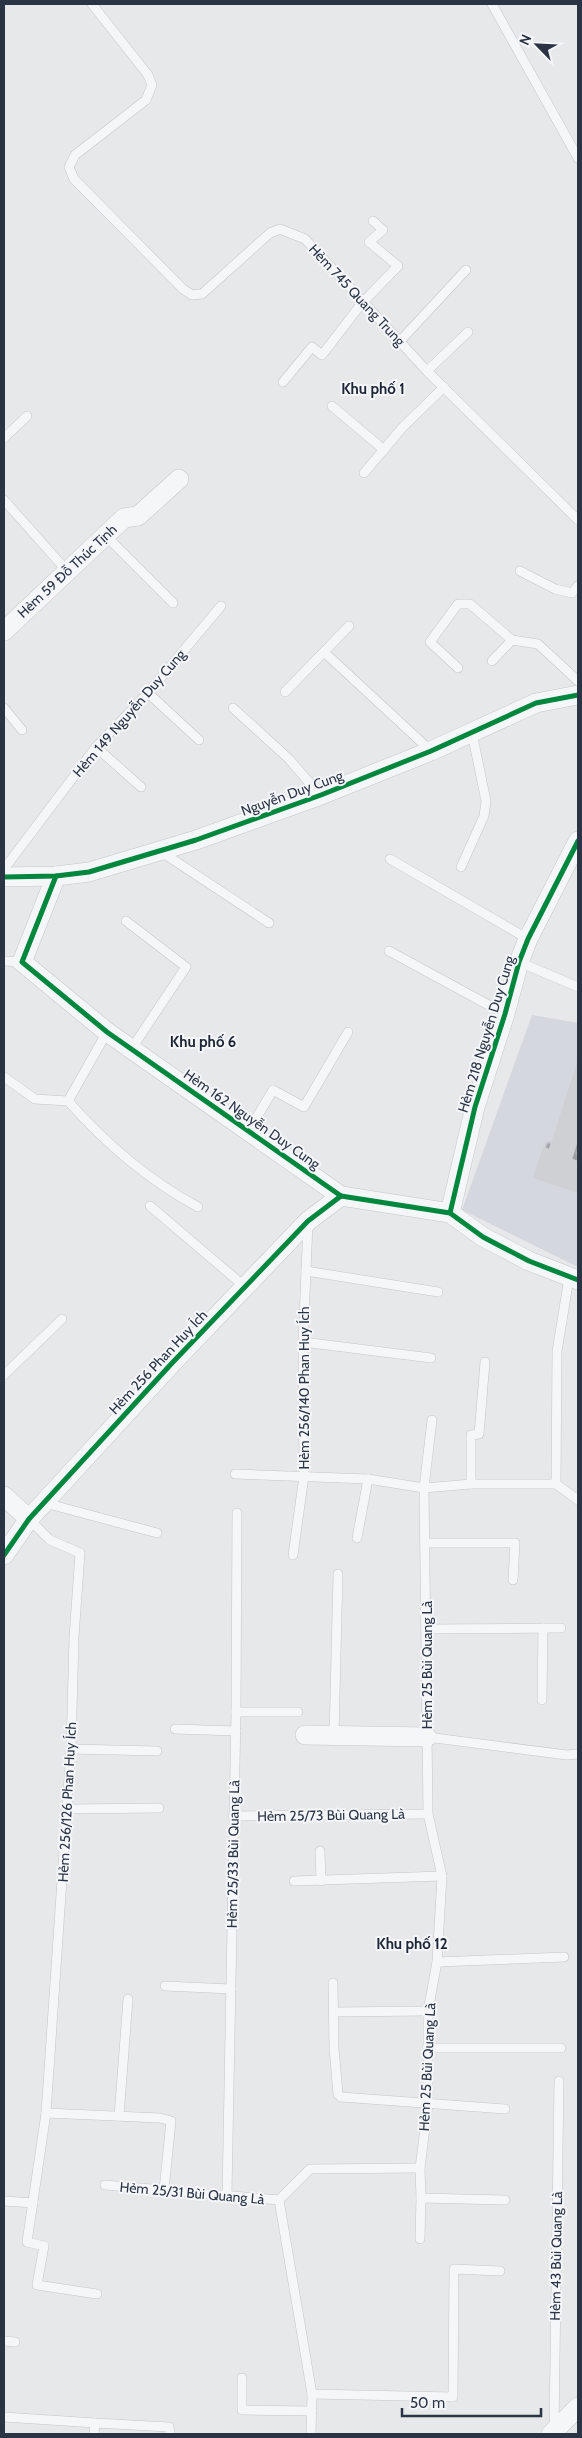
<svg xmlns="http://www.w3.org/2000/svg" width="582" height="2438" viewBox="0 0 582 2438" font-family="Cabin,sans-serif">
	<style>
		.built { fill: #d4d7dd }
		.building { fill: #ced0d3; filter: url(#shadow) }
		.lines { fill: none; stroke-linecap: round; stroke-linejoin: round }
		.lane-casing { stroke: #c4c6c8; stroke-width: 10 }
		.street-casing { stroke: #c4c6c8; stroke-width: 20 }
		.lane { stroke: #f5f6f7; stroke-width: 9 }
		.street { stroke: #f5f6f7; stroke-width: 19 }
		.cycleway-casing { stroke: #f4f6f9; stroke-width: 8 }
		.cycleway { stroke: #00873e; stroke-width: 5 }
		.labels { text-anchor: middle; stroke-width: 4; stroke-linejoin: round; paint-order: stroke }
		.street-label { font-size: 14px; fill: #2b3445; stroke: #f4f6f9 }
		.neighbourhood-label { font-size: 15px; font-weight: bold; fill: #1d2536; stroke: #f4f6f9 }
	</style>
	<defs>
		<filter id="shadow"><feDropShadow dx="4.5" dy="-4.5" stdDeviation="1" flood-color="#0004"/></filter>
	</defs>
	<rect width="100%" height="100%" fill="#e6e8ea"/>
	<polygon class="built" points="532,1015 578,1023 578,1267 462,1210"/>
	<polygon class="building" points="578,1060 578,1140 572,1159 578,1161 578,1193 533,1178 543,1147 549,1149"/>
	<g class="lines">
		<defs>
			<g id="lane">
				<polyline points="92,4 148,75 152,85 146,100 75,155 69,167 74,179 183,289 192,295 202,294 270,233 280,229 305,239 427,371 578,520"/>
				<polyline points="492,4 578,158"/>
				<polyline points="400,341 466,270"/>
				<polyline points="427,371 468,332"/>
				<polyline points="283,382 312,347 322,355 362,303 398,266 369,242 383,230 373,221"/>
				<polyline points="332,406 384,450"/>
				<polyline points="4,438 27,416"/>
				<polyline points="364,473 402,428 444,387"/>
				<polyline points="4,500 67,571"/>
				<polyline points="106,536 173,603"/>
				<polyline points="520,571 555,589 572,593 578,586"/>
				<polyline points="324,652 431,751"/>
				<polyline points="492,661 512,640"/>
				<polyline points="458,668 430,642 458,604 470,604 512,640 538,644 578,681"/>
				<polyline points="285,692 349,626"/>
				<polyline points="148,693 199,740"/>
				<polyline points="4,708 22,730"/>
				<polyline points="233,708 289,759 320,795"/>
				<polyline points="96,747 141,787"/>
				<polyline points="160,851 269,923"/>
				<polyline points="390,859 528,939"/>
				<polyline points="461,867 484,816 486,801 472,733"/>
				<polyline points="4,869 96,747 148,693 221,606"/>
				<polyline points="126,921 186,967 132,1048"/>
				<polyline points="389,951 505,1014"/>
				<polyline points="4,961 22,962"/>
				<polyline points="519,962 578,987"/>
				<path d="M4,1077L35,1099L68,1101C106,1144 148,1180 198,1207"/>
				<polyline points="68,1101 107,1032"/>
				<polyline points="248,1132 273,1090 304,1107 348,1032"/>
				<polyline points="150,1206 244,1286"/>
				<polyline points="306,1271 438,1292"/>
				<polyline points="303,1342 431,1358"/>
				<polyline points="4,1375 62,1319"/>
				<polyline points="432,1420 424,1488 428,1814 442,1876 437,1962 428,2011 428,2104 420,2168 421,2198 505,2200"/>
				<polyline points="235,1474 368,1479 424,1488 471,1484 556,1484 578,1500"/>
				<polyline points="471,1484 471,1435 479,1434 485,1362"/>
				<polyline points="556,1484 557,1351 569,1278"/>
				<polyline points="45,1503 157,1533"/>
				<polyline points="29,1519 50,1540 80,1553 74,1637 71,1749 46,2113"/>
				<polyline points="357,1538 368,1479"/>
				<polyline points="426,1543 515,1543 513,1580"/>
				<polyline points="293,1555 304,1476 303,1342 308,1224"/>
				<polyline points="427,1629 561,1628"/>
				<polyline points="542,1700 543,1628"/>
				<polyline points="236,1712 298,1712"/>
				<polyline points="175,1729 236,1731"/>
				<polyline points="334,1736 338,1574"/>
				<polyline points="427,1737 567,1755 578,1754"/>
				<polyline points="71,1749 157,1751"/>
				<polyline points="67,1809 159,1808"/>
				<polyline points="233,1816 428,1814"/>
				<polyline points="320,1851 321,1881"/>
				<polyline points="294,1881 442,1876"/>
				<polyline points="437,1962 564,1957"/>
				<polyline points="333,1983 334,2048 338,2094 341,2097 505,2109"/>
				<polyline points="165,1986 231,1989"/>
				<polyline points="334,2012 428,2011"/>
				<polyline points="427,2048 561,2048"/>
				<polyline points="119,2116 128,1999"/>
				<polyline points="105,2185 279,2200"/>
				<polyline points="227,2195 236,1712 237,1513"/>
				<polyline points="279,2200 312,2394 311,2434"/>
				<polyline points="279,2200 310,2169 420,2168"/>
				<polyline points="4,2201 33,2203"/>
				<polyline points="420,2239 421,2198"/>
				<polyline points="97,2294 37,2285 44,2246 27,2242 46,2113 160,2118 171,2121 164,2190"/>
				<polyline points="4,2341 15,2342"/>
				<polyline points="242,2378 242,2410 312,2411"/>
				<polyline points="312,2394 453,2397 454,2269 500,2271"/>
				<polyline points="4,2417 95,2423"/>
				<polyline points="554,2429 559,2081"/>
				<polyline points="94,2434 95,2423 169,2427 170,2434"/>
			</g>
			<g id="street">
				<polyline points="4,631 124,518 138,516 179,479"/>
				<polyline points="56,876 22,962 107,1032 341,1196 450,1213 483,1237 529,1261 578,1280"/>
				<polyline points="4,877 56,876 89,872 196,840 321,795 431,751 536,703 578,695"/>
				<polyline points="450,1213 475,1107 505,1014 519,962 528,939 578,841"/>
				<polyline points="4,1496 29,1519"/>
				<polyline points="4,1555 29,1519 173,1362 308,1221 341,1196"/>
				<polyline points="305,1735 427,1737"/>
				<polyline points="551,2434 578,2407"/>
			</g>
		</defs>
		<use href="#lane" class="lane-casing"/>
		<use href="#street" class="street-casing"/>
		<use href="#lane" class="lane"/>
		<use href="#street" class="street"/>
		<defs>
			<g id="cycleway">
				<polyline points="56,876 22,962 107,1032 341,1196 450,1213 483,1237 529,1261 578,1280"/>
				<polyline points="4,877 56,876 89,872 196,840 321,795 431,751 536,703 578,695"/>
				<polyline points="450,1213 475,1107 505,1014 519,962 528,939 578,841"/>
				<polyline points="4,1555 29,1519 173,1362 308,1221 341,1196"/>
			</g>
		</defs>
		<use href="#cycleway" class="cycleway-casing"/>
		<use href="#cycleway" class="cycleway"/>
	</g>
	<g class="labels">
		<g class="street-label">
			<text transform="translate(357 295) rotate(47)" y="5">Hẻm 745 Quang Trung</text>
			<text transform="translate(67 571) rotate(-43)" y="5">Hẻm 59 Đỗ Thúc Tịnh</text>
			<text transform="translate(129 713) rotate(-49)" y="5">Hẻm 149 Nguyễn Duy Cung</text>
			<text transform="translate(292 793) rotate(-20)" y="5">Nguyễn Duy Cung</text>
			<text transform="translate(486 1034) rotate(-73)" y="5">Hẻm 218 Nguyễn Duy Cung</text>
			<text transform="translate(252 1119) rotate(35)" y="5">Hẻm 162 Nguyễn Duy Cung</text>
			<text transform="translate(158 1362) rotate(-47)" y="5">Hẻm 256 Phan Huy Ích</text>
			<text transform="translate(304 1388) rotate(-90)" y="5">Hẻm 256/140 Phan Huy Ích</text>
			<text transform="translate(427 1665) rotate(-90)" y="5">Hẻm 25 Bùi Quang Là</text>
			<text transform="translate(67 1802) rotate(-87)" y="5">Hẻm 256/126 Phan Huy Ích</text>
			<text transform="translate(331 1815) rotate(-1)" y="5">Hẻm 25/73 Bùi Quang Là</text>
			<text transform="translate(233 1854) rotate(-89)" y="5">Hẻm 25/33 Bùi Quang Là</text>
			<text transform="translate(427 2067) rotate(-87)" y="5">Hẻm 25 Bùi Quang Là</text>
			<text transform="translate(192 2193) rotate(5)" y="5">Hẻm 25/31 Bùi Quang Là</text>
			<text transform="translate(556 2256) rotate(-89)" y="5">Hẻm 43 Bùi Quang Là</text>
		</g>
		<g class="neighbourhood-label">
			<text x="373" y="394">Khu phố 1</text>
			<text x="203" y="1047">Khu phố 6</text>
			<text x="412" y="1949">Khu phố 12</text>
		</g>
	</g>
	<rect width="582" height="2438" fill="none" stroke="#2b3445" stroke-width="10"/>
	<g transform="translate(537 45) rotate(294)" stroke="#f4f6f9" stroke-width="4" paint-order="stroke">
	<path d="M0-4L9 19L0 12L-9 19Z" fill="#2b3445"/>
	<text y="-8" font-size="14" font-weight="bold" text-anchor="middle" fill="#2b3445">N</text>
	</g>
	<path d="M402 2408v8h139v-8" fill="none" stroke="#2b3445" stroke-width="2.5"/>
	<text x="410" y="2408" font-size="15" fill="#2b3445" stroke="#f4f6f9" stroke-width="4" paint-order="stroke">50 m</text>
</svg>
